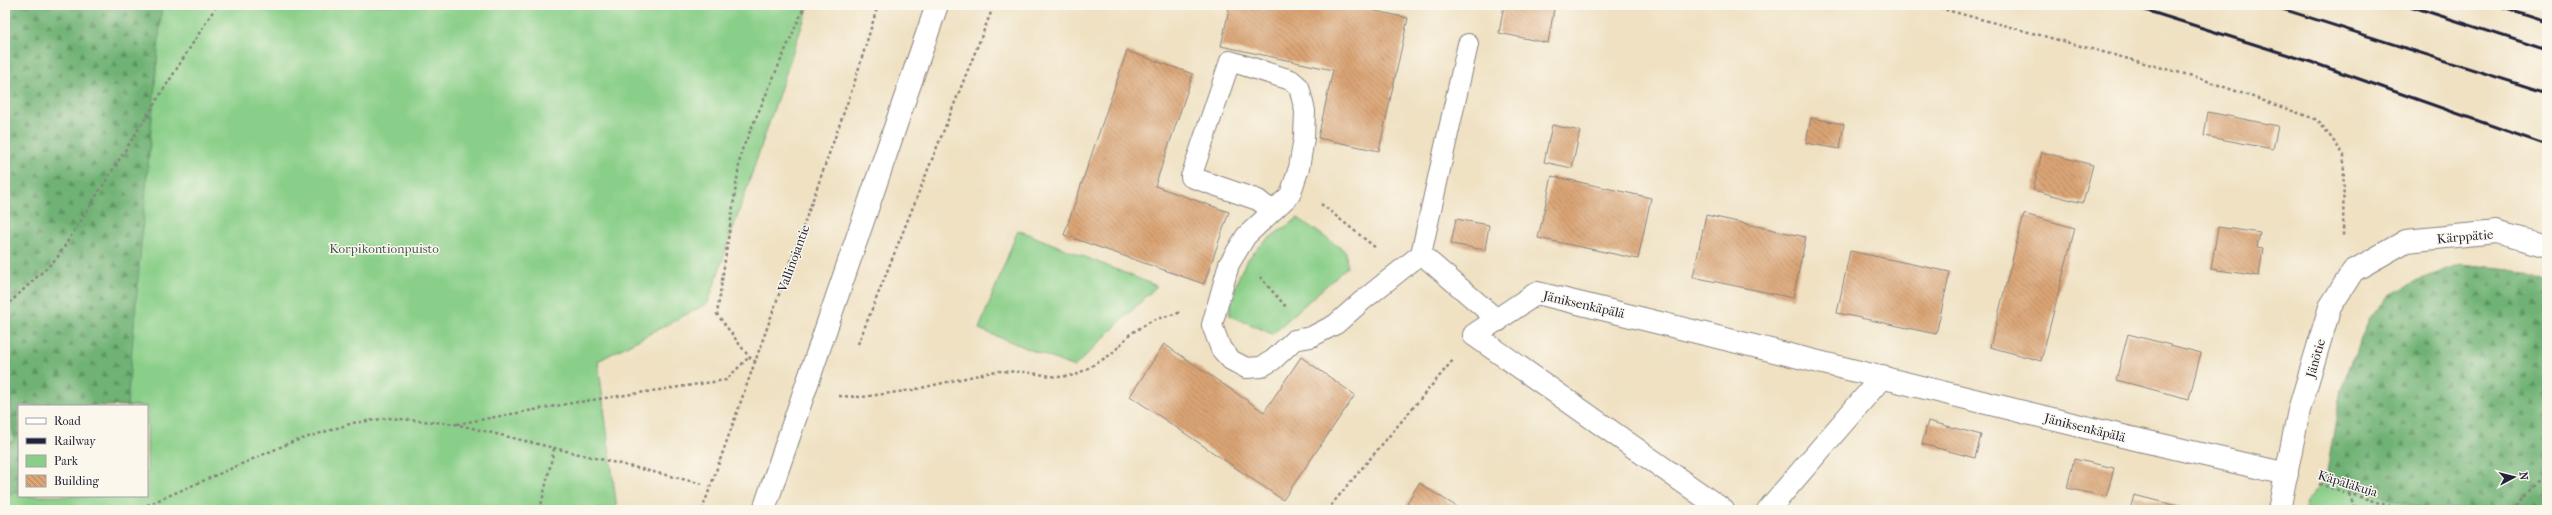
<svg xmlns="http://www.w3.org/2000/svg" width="2552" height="515" viewBox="0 0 2552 515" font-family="'IM FELL French Canon',serif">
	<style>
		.forest { fill: url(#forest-firs); stroke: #486a58 }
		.green { fill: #8acf89; stroke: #567862 }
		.building { fill: url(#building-back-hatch) }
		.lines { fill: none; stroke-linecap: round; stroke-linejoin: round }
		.service-casing { stroke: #88827e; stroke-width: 22 }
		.minor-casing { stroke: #88827e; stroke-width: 24 }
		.tertiary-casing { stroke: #88827e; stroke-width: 24 }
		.path { stroke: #88827e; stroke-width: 2.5; stroke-dasharray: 3 3; stroke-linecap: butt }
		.service { stroke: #fff; stroke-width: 20 }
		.minor { stroke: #fff; stroke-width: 22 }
		.tertiary { stroke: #fff; stroke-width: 22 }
		.rail { stroke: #22223b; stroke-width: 3 }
		.tertiary-bridge-casing { stroke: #88827e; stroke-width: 24; stroke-linecap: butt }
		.path-bridge { stroke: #88827e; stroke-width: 2.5; stroke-dasharray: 3 3; stroke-linecap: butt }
		.tertiary-bridge { stroke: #fff; stroke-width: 22 }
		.labels { text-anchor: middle; stroke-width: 3; stroke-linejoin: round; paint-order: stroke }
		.street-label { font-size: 13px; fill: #22223b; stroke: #fbf7ec }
		.park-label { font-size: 13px; fill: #415652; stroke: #fbf7ec }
	</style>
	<defs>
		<pattern id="forest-firs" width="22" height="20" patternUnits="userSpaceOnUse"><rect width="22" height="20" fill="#6fb275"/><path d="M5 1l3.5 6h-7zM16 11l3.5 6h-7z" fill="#5b9061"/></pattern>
		<pattern id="building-back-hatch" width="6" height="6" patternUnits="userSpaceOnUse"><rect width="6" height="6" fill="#daa475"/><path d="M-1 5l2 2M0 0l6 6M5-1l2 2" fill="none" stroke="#b08561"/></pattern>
	</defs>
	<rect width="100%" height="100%" fill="#fbf7ec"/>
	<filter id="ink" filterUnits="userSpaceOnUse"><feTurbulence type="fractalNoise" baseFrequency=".025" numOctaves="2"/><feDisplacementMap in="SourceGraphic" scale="8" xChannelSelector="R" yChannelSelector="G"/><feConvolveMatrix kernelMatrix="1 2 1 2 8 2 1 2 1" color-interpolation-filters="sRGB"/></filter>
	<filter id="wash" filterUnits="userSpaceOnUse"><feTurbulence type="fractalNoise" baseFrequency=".012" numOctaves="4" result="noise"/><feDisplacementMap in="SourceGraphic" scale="16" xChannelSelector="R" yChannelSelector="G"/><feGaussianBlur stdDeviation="0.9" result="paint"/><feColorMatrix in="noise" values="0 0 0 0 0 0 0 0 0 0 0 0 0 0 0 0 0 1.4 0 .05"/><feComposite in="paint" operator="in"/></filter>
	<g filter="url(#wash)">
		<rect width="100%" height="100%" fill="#efe1c2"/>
		<g class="forest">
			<polygon points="5,5 809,5 147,406 19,406 19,491 5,497 5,447 14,441 9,383 5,380"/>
			<polygon points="2461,264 2510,269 2547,283 2547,510 2428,510 2326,478 2341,389 2369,319 2390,295 2419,280"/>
		</g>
		<g class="green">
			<polygon points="162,5 809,5 708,303 598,361 617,510 5,510 5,497 19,491 19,496 147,496 147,406 127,406"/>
			<path d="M1298,218L1346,252L1347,267L1272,334L1229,315C1240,257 1251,250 1298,218Z"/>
			<polygon points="1018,230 1157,286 1074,367 979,329"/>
			<polygon points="5,380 9,383 14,441 5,444"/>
			<polygon points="2326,478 2428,510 2304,510 2306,502"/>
		</g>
		<g id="blocks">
			<g class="building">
				<polygon points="1230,5 1348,5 1408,18 1379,151 1318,138 1333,70 1221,46"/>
				<polygon points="1504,5 1535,5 1554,9 1548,43 1499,33"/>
				<polygon points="1127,51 1193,74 1155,186 1229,212 1204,284 1064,235"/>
				<polygon points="2208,112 2278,126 2273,149 2204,136"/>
				<polygon points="1811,118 1844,124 1840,149 1806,143"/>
				<polygon points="1552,125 1580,131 1572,168 1544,162"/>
				<polygon points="2042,152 2093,165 2083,203 2033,190"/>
				<polygon points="1552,176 1651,198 1638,259 1538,238"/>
				<polygon points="2024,214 2075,228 2041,361 1990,347"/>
				<polygon points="1706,215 1806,237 1793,298 1693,277"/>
				<polygon points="1456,219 1489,225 1485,250 1451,244"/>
				<polygon points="2218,227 2260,233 2257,247 2263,248 2259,276 2211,269"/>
				<polygon points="1850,251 1950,272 1936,334 1837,313"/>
				<polygon points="2128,334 2201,353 2189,399 2116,380"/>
				<polygon points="1164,344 1264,412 1301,357 1355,395 1283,500 1130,396"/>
				<polygon points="1928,421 1981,435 1975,458 1922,444"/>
				<polygon points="2074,459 2114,468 2106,497 2067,488"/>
				<polygon points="1419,483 1462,510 1403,510"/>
				<polygon points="2134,495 2189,509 2189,510 2130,510"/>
			</g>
		</g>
	</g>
	<g filter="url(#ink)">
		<use href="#blocks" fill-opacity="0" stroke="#88827e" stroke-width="1"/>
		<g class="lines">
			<defs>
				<g id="service">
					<polyline points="1468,44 1421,254 1499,321"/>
					<polyline points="1272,211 1258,200 1191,177 1230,61 1291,80 1299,87 1305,111 1304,138 1299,168 1290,195 1246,236 1229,264 1212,325 1221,349 1231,360 1246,368 1261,367 1273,360 1294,340 1311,337 1336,324 1362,301 1421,254"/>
				</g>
				<g id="minor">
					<polyline points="1723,510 1474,335 1537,293 2105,432 2287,474"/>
					<polyline points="1768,510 1883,376"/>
					<polyline points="2279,510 2299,410 2330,307 2353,271 2406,241 2496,232 2547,246"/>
				</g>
				<polyline id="tertiary" points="774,480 937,5"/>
			</defs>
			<use href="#service" class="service-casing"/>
			<use href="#minor" class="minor-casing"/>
			<use href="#tertiary" class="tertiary-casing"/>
			<g class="path">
				<polyline points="1928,5 2196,77 2318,120 2344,155 2343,238"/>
				<polyline points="1321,204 1376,248"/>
				<polyline points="1260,277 1287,308"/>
				<polyline points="5,307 57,258 217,5"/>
				<polyline points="858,344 994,5"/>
				<polyline points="756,362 749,357 717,314 741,152 805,5"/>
				<polyline points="839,396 862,397 912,390 996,371 1024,372 1058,377 1076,375 1112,354 1130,334 1153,320 1182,312"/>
				<polyline points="457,424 572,403 726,380 749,357"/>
				<polyline points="720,460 854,84 878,5"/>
				<polyline points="2319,484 2402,510"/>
				<polyline points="2349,494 2356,510"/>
				<polyline points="136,510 292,442 353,423 389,418 455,424 703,484"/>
				<polyline points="540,510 554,449"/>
				<polyline points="1327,510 1453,360"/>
				<polyline points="2513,510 2547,470"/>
			</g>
			<use href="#service" class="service"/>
			<use href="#minor" class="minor"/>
			<use href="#tertiary" class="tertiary"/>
			<g class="rail">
				<polyline points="2129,5 2311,62 2547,145"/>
				<polyline points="2270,5 2547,93"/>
				<polyline points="2407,5 2547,50"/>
				<polyline points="2494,5 2547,22"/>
			</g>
			<defs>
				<polyline id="tertiary-bridge" points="764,510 774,480"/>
			</defs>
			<use href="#tertiary-bridge" class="tertiary-bridge-casing"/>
			<polyline class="path-bridge" points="702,510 720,460"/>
			<use href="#tertiary-bridge" class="tertiary-bridge"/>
		</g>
	</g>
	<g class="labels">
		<g class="street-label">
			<text transform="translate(2465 236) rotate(-5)" y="5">Kärppätie</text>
			<text transform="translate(793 258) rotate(-70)" y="5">Vallinojantie</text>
			<text transform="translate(1584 304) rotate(13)" y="5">Jäniksenkäpälä</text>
			<text transform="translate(2315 358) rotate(-74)" y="5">Jänötie</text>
			<text transform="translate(2085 427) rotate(14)" y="5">Jäniksenkäpälä</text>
			<text transform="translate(2348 483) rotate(17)" y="5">Käpäläkuja</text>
		</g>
		<g class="park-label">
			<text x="384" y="253">Korpikontionpuisto</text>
		</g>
	</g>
	<rect width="2552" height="515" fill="none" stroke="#fbf7ec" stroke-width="20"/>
	<rect x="18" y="405" width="130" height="92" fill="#fbf7ec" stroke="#a4a2a5"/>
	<rect x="26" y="418" width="20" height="6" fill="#ffffff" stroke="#a4a2a5"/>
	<text x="54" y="425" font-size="12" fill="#22223b">Road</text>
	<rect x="26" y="438" width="20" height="6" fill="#22223b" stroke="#a4a2a5"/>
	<text x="54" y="445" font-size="12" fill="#22223b">Railway</text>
	<rect x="26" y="455" width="20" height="12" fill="#8acf89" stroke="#a4a2a5"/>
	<text x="54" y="465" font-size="12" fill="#22223b">Park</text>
	<rect x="26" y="475" width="20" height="12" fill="url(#building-back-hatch)" stroke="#a4a2a5"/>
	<text x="54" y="485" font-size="12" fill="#22223b">Building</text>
	<g transform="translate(2514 477) rotate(83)" stroke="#fbf7ec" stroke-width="3" paint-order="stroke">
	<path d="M0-3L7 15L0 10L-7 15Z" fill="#22223b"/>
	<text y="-6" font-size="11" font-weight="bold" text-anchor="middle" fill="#22223b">N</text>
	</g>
</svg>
